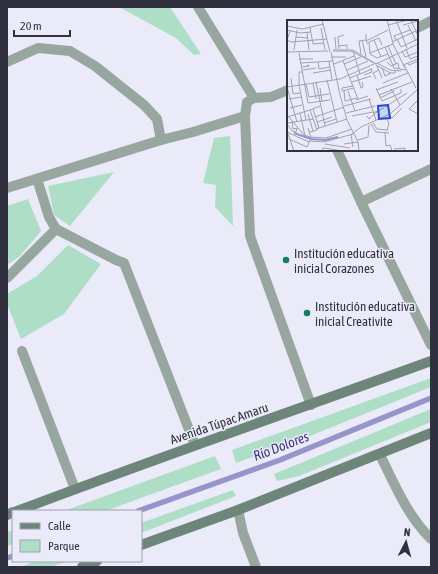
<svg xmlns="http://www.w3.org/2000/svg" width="438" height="574" viewBox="0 0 438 574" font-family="'Asap Condensed',sans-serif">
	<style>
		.green { fill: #aedec6 }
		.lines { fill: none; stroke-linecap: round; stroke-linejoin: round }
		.stream { stroke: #9693cd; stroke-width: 5.5 }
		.street { stroke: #97a79f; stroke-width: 10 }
		.secondary { stroke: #6e867a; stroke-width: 10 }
		.poi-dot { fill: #147f5a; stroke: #eaeaf9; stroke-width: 1.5 }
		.labels { text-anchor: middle; stroke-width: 3; stroke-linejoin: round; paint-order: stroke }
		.poi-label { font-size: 13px; fill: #31303e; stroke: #eaeaf9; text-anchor: start }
		.street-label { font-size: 13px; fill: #31303e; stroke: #eaeaf9 }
		.water-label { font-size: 14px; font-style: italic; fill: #40367c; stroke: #eaeaf9 }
		.inset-river { fill: none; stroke: #9693cd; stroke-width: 2 }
		.inset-road { fill: none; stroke: #a0a0ae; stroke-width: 1 }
		.view { fill: #1d4ed8; fill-opacity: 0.15; stroke: #1d4ed8; stroke-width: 2 }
		.inset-edge { fill: none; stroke: #31303e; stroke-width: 2 }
	</style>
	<rect width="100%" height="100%" fill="#eaeaf9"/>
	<g class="green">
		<polygon points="119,7 170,7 201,54 194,55 176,38"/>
		<polygon points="230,136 233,226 215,207 216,185 203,183 214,138"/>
		<polygon points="114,172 70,226 54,215 48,186"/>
		<polygon points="28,199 41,231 19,257 7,265 7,206"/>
		<polygon points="68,245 101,264 64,314 21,339 7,304 7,294 37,276"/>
		<polygon points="431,378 431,387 305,438 236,463 232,450"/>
		<polygon points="431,409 431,422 299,476 277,481 274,474"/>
		<polygon points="215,456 221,469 105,511 64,511"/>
		<polygon points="233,490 236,496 141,533 141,523"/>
		<polygon points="13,530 13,544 7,546 7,532"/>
		<polygon points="36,561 67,561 51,567 20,567"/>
	</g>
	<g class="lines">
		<g class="stream">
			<polyline points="138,511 280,460 431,398"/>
			<polyline points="7,558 13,556"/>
		</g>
		<g class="street">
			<polyline points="198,7 254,98"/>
			<polyline points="417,28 431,21"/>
			<polyline points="7,62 38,48 70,51 95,66 144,105 157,119 161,140"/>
			<polyline points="288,90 271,97 254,98 247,102 245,116 250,236 311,405"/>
			<polyline points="337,150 361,202 431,345"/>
			<polyline points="7,188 161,140 193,132 245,116"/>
			<polyline points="361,202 431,169"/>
			<polyline points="56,229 116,260 124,263 195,445"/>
			<polyline points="7,278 56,229 49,217 37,179"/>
			<polyline points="22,351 75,489"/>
			<path d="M380,455C395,485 407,515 431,539"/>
			<polyline points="238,510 243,533 256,567"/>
		</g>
		<g class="secondary">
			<path d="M17,511C154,459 293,411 431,361"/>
			<polyline points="7,515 13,512"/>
			<polyline points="141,545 238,510 431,433"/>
			<polyline points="82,567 97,561"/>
		</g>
	</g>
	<g class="poi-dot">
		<circle cx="286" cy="260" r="4"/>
		<circle cx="307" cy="313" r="4"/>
	</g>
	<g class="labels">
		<g class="poi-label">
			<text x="294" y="258">Institución educativa<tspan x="294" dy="15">inicial Corazones</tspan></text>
			<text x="315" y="311">Institución educativa<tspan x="315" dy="15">inicial Creativite</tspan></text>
		</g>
		<g class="street-label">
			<text transform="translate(219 423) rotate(-19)" y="5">Avenida Túpac Amaru</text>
		</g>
		<g class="water-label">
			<text transform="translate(281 446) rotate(-21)" y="5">Río Dolores</text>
		</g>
	</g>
	<g transform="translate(287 20)">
		<rect width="131" height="131" fill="#eaeaf9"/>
		<path class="inset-river" d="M7,113L24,119L38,120L51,117"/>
		<path class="inset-road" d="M35,0L43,32M100,0L106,24L118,48M109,0L120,28M124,0L131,16M101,5L121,0M116,5L131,1M121,5L129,21M0,6L15,9L37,4M23,8L26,24L37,23M34,8L38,30M0,10L13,13L24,12M3,11L0,20L4,22L40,19M20,12L22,30M9,17L21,18M48,17L49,29M110,19L114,27L131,19M75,20L79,37M87,20L94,37M109,20L107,16L123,10M72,21L79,20V14M72,21L74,34M105,22L131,10M81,24L79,21L101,10M95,25L92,18L82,22L83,34L90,38L101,34M52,26L60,25V29M101,26L109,44M98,27L107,48L119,50M52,29L51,17L57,15M119,29L123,39L131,36M7,30L10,10M46,30H66L89,44L64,31H46M66,31L73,54M115,31L118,37L131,32M0,32L41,31M44,32L53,75L60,100L71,122L72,131M12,33L21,83L43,80M83,33L106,24M44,37H59M12,39H26M42,41L45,60M56,41L71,79M31,42L32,49L43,47M100,42L104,46L111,43L112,49M13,43L46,41M90,43L103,50L114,51M121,43L122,45L131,41M47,44L67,36M57,44L74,37M89,44L131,24M89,45L103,53H108V51M116,45L131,39M117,45L129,68M90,46L95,58M15,47L22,46V45L18,47M95,48L98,56L104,53M16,50L29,48M60,50L81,41M16,52H12V65L19,100M26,53L44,50M70,55L74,68L76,67L75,62M77,55L85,52L84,48M4,58L6,74L13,73M63,58L85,49M89,59L86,53L92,50M40,60L50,102M29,62L38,106M65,62L84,56M26,63L29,79M96,63L121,53M19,64L22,77M66,66L55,68V71L67,68M0,67L10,102M0,67L53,59L87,44M33,68L35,82M89,68L95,81L114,73V69M104,69L113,85M89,70L111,62M57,71L58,81L70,78M61,71L68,91M92,75L125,62M22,77L42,74M93,78L107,71M2,79L14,77M82,79L89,100M69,80L81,76M131,80L122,89L131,94M57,86L84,79M98,87L120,73M3,88L15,85M26,89L32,108M13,93L18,116M59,93L88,86M86,93L97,88M21,94L26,111M101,95L105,98L115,88M65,96L86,92M80,96L82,99L92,90M0,97L23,90M2,97L17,115L23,117L39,118L65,109M28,97L57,87M98,97L102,103L100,111M0,100L1,103L26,99M5,101L6,109L11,108M30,102L45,97M37,103L49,99M86,103L90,109L100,110M0,104L5,111L9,112L10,108M84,104L89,112L102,113M29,109L60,99M0,111L7,131M0,112L22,122M23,112L30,110L23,90L33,86M98,113L99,126L103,125L105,131M64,114L66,127M65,114L74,107L103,94L130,70M2,119L20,127L24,118L21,108M71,120L81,117L82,105M23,121L37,122L66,114M38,124L63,128M57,124L71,122M107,129L118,128L117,131M35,131L36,128L56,131"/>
		<path class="view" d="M101,85L103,98L92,99L91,86Z"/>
		<rect width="131" height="131" class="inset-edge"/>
	</g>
	<rect width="438" height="574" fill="none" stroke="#31303e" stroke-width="16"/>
	<rect x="12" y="510" width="130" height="52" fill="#eaeaf9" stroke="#a0a0ae"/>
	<rect x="20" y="523" width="20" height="6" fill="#6e867a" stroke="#a0a0ae"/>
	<text x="48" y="530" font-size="12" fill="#31303e">Calle</text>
	<rect x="20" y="540" width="20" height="12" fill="#aedec6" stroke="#a0a0ae"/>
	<text x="48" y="550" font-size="12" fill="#31303e">Parque</text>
	<g transform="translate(406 542) rotate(6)" stroke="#eaeaf9" stroke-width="3" paint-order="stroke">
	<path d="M0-3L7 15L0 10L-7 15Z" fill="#31303e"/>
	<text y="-6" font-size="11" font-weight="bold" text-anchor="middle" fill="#31303e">N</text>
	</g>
	<path d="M14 30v6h56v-6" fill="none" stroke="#31303e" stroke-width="2"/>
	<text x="20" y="30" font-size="12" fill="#31303e" stroke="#eaeaf9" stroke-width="3" paint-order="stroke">20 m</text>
</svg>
